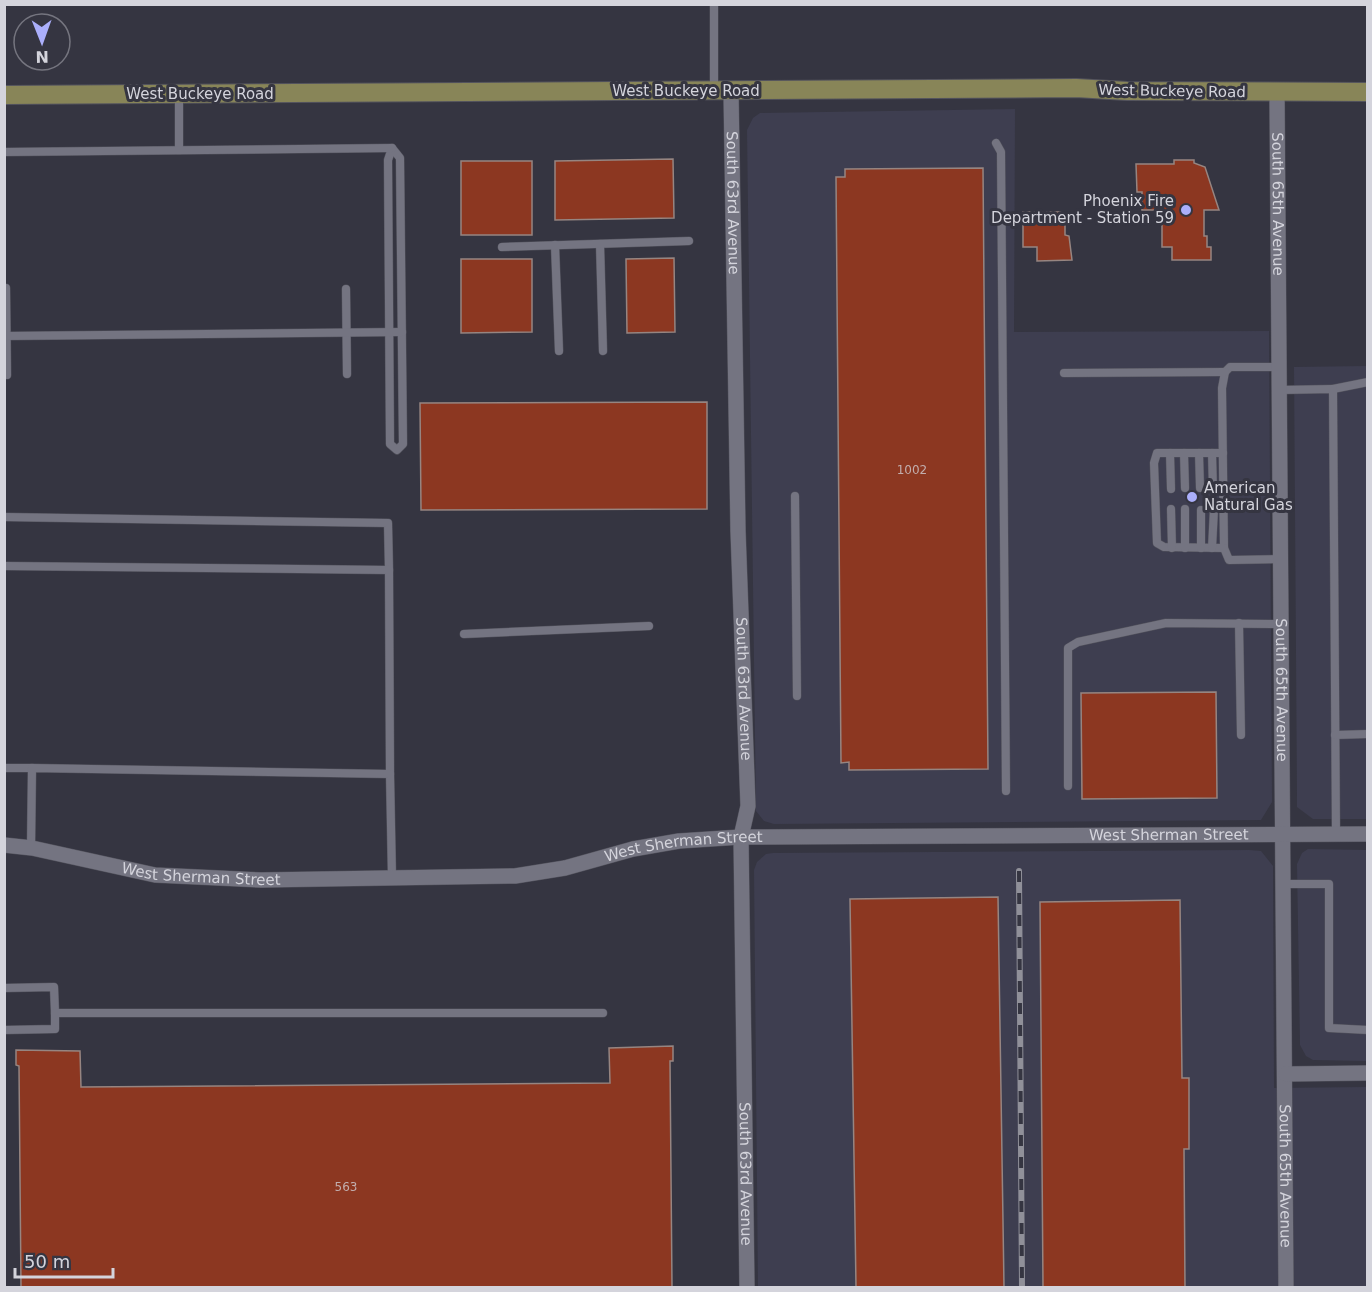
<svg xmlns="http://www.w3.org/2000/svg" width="1372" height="1292" viewBox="0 0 1372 1292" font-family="'DejaVu Sans',sans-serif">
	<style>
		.built { fill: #3e3e50 }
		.building { fill: #8c3721; stroke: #968581; stroke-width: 1.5 }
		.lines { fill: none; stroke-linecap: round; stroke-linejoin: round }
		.lane-casing { stroke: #53535d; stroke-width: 9 }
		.street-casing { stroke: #53535d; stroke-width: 16 }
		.primary-casing { stroke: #53535d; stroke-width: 20 }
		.lane { stroke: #747481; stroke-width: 8 }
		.street { stroke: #747481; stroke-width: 15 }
		.primary { stroke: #888558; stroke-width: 18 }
		.rail-casing { stroke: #909099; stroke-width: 6 }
		.rail { stroke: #353541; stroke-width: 4; stroke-dasharray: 11; stroke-linecap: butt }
		.poi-dot { fill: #abaffb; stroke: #353541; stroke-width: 2 }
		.labels { text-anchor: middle; stroke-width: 6; stroke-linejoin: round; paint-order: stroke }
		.number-label { font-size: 12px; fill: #c2adad }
		.street-label { font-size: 15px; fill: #d4d4dc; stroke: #353541 }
		.poi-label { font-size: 15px; fill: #d4d4dc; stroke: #353541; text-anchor: end }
	</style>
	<rect width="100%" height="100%" fill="#353541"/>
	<g class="built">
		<polygon points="1015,109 1014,332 1269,331 1272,802 1261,820 774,824 764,821 756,811 747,130 753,118 760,113"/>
		<polygon points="1367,366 1367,819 1313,819 1297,807 1297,796 1294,367"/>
		<polygon points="1308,849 1367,850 1367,1061 1313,1060 1306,1056 1300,1045 1297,864 1302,853"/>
		<polygon points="1249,850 1261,851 1273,866 1274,1088 1367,1087 1367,1287 758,1287 754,870 757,862 766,854 773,853"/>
	</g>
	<g class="building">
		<polygon points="673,159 674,218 555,220 555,161"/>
		<polygon points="1174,160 1194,160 1194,163 1205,167 1219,210 1204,210 1204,236 1207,236 1207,247 1211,247 1211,260 1172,260 1172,247 1162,247 1162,210 1142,210 1142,192 1137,192 1136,164 1174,164"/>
		<rect x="461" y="161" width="71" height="74"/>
		<polygon points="983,168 988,769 849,770 849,762 841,763 836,177 845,177 845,169"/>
		<polygon points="1023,212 1061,212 1061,224 1065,225 1065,235 1069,236 1072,260 1037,261 1037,247 1023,247"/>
		<polygon points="674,258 675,332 627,333 626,259"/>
		<polygon points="461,259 532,259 532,332 461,333"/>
		<polygon points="707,402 707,509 421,510 420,403"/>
		<polygon points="1216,692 1217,798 1082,799 1081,693"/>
		<polygon points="998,897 1004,1287 856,1287 850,899"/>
		<polygon points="1180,900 1182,1078 1189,1078 1189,1149 1184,1149 1185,1287 1043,1287 1040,902"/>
		<polygon points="673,1046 673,1061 670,1061 672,1287 21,1287 19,1066 16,1065 16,1050 80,1051 81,1087 610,1083 609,1048"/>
	</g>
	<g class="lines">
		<defs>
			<g id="lane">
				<polyline points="714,4 714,90"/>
				<polyline points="996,143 1001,152 1006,791"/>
				<polygon points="392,148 400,158 403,444 397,450 390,444 388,160"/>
				<polyline points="179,150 179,95"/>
				<polyline points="4,152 392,148"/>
				<polyline points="600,244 603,351"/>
				<polyline points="555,245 559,351"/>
				<polyline points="502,247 689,241"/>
				<polyline points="6,288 7,375"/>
				<polyline points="346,289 347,374"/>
				<polyline points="4,336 402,332"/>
				<polyline points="1279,367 1230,367 1225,372 1222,388 1224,548 1229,560 1281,559"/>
				<polyline points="1064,373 1225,372"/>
				<polyline points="1333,389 1368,382"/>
				<polyline points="1279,390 1333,389 1336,835"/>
				<polyline points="1170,453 1171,489"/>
				<polyline points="1184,453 1185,488"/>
				<polyline points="1199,453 1200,488"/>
				<polyline points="1212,453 1213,490"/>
				<polyline points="1223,453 1157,453 1154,463 1157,543 1164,547 1224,548"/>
				<polyline points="795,496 797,696"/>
				<polyline points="1171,509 1172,548"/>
				<polyline points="1201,510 1201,548"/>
				<polyline points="4,517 388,523 389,570"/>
				<polyline points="1185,548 1185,509"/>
				<polyline points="1212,548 1214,509"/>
				<polyline points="4,566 389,570 390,774"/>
				<polyline points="1239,623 1241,735"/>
				<polyline points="464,634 649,626"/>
				<polyline points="1335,735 1368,734"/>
				<polyline points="4,768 32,768"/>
				<polyline points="1068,786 1068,648 1078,642 1166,623 1281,624"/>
				<polyline points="31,848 32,768 390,774 392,878"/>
				<polyline points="1284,884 1329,884 1329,1028 1368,1030"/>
				<polyline points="4,988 54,987 55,1013"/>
				<polyline points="4,1030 55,1029 55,1013 603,1013"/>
			</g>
			<g id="street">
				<path id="s1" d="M731,91L738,531L748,806L741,837L747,1288"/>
				<path id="s2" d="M1277,93L1286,1288"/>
				<path id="s3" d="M4,845L32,848L155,875L261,880L515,876L565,868L633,849L679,841L741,837L1368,834"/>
				<polyline points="1286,1074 1368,1073"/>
			</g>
			<polyline id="primary" points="4,95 1076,88 1127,91 1368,92"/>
		</defs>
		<use href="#lane" class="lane-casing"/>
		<use href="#street" class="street-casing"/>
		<use href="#primary" class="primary-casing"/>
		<use href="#lane" class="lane"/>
		<use href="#street" class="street"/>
		<use href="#primary" class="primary"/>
		<defs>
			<polyline id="rail" points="1019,871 1022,1288"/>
		</defs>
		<use href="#rail" class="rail-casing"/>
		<use href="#rail" class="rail"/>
	</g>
	<g class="poi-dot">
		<circle cx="1186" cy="210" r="6"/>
		<circle cx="1192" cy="497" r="6"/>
	</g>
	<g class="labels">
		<g class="number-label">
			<text x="912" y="474">1002</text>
			<text x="346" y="1191">563</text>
		</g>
		<g class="street-label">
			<text x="686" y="96">West Buckeye Road</text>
			<text transform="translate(1172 91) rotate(1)" y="5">West Buckeye Road</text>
			<text x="200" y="99">West Buckeye Road</text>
			<text dy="5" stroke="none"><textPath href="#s1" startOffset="112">South 63rd Avenue</textPath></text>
			<text dy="5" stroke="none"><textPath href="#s2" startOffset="111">South 65th Avenue</textPath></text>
			<text dy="5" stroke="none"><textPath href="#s1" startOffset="598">South 63rd Avenue</textPath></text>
			<text dy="5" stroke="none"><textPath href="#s2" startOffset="597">South 65th Avenue</textPath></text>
			<text dy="5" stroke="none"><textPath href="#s3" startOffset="1172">West Sherman Street</textPath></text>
			<text dy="5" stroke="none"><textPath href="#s3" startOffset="686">West Sherman Street</textPath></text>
			<text dy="5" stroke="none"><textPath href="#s3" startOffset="200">West Sherman Street</textPath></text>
			<text dy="5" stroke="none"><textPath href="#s1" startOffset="1084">South 63rd Avenue</textPath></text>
			<text dy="5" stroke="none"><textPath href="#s2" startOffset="1083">South 65th Avenue</textPath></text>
		</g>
		<g class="poi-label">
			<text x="1174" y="206">Phoenix Fire<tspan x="1174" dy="17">Department - Station 59</tspan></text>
			<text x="1204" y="493" text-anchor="start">American<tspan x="1204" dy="17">Natural Gas</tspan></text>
		</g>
	</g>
	<rect width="1372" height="1292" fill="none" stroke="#d4d4dc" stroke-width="12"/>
	<g transform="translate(42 42) rotate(179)"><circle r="28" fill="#353541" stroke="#75757f" stroke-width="1.5"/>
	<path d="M0-4.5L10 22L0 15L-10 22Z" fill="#abaffb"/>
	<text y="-9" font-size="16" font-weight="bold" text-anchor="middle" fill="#d4d4dc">N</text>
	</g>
	<path d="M15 1268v9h98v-9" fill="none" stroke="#d4d4dc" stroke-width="3"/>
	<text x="24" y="1268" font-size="18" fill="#d4d4dc" stroke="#353541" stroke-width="4.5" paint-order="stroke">50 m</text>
</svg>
